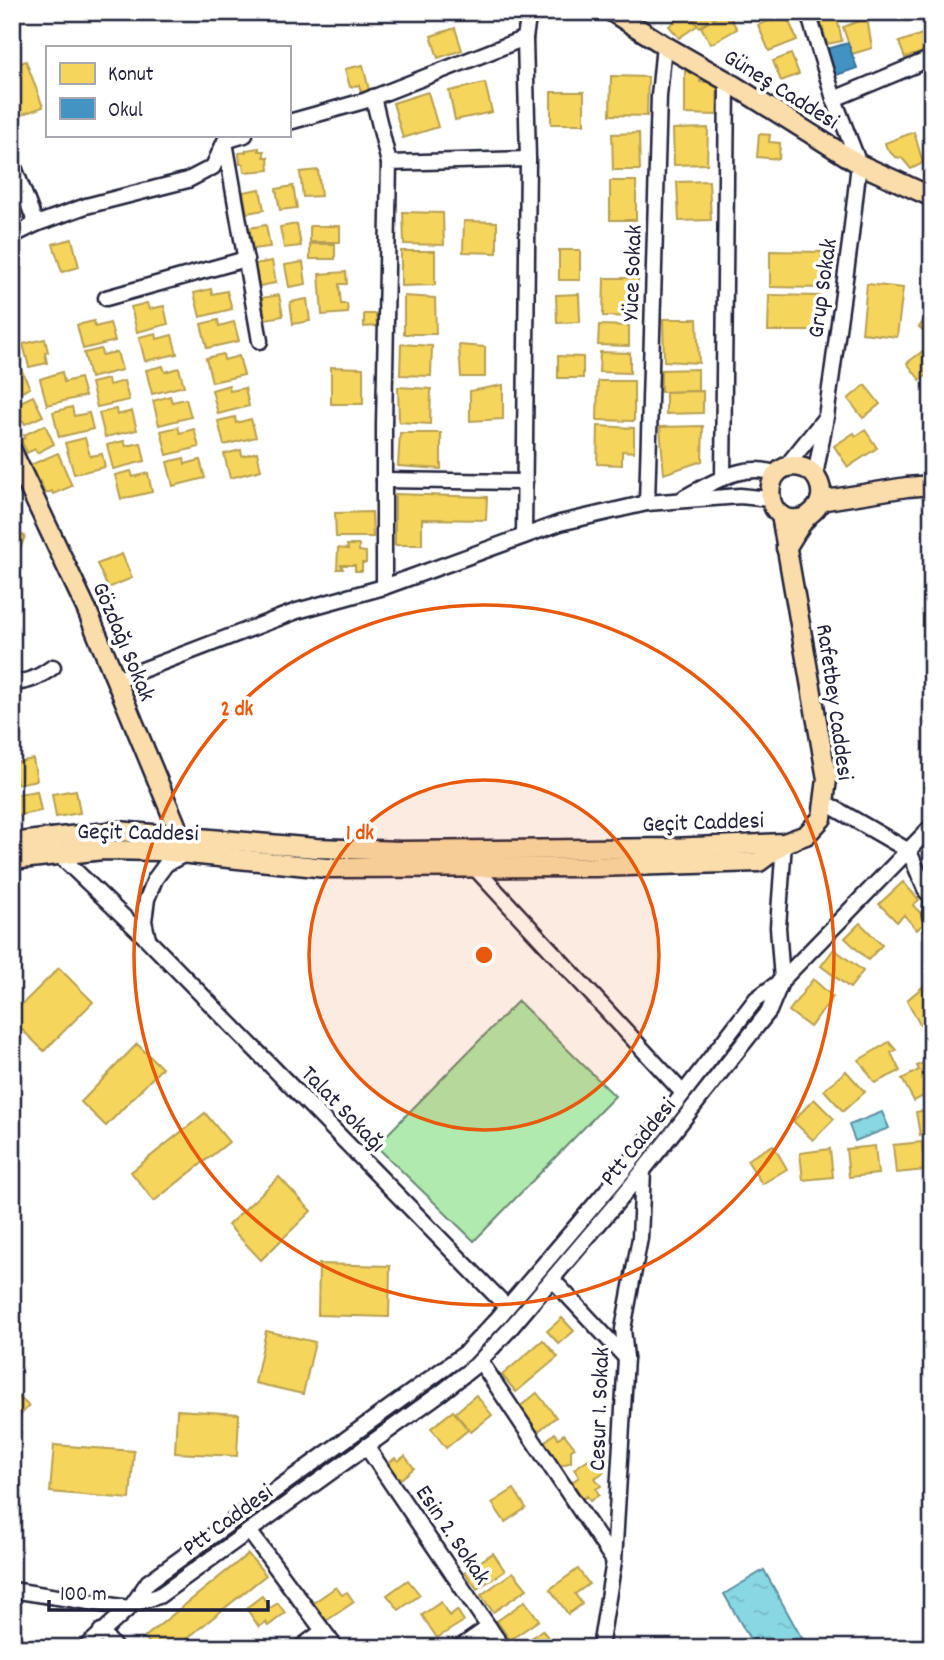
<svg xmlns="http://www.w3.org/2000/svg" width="944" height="1660" viewBox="0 0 944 1660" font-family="Dekko,sans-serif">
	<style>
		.grass { fill: #b0eaaf; stroke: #698675; stroke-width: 2 }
		.water { fill: url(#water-ripples); stroke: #5f8fa0; stroke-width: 2 }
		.homes { fill: #f6d55c; stroke: #b69f52; stroke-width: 2 }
		.schools { fill: #4393c3; stroke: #39719a; stroke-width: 2 }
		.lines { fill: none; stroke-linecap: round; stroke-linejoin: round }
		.minor-casing { stroke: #22223b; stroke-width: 19 }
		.major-casing { stroke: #22223b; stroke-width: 23 }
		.minor { stroke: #fff; stroke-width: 14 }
		.major { stroke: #faddab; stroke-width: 18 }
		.ring { fill: none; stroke: #e8590c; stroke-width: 3.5 }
		.labels { text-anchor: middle; stroke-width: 7; stroke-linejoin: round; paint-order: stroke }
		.street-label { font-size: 24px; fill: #22223b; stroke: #fff }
		.centre { fill: #e8590c; stroke: #fff; stroke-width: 3.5 }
		.ring-label { font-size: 21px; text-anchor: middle; font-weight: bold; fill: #e8590c; stroke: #fff; stroke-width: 7; stroke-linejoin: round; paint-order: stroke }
	</style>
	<defs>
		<pattern id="water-ripples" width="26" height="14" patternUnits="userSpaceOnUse" patternTransform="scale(1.75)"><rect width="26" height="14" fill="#88d8e4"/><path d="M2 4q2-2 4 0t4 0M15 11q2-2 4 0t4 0" fill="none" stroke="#75b9c4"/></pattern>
	</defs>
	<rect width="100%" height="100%" fill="#fff"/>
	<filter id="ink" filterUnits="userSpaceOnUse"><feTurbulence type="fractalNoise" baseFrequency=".0143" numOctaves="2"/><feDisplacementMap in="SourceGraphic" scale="14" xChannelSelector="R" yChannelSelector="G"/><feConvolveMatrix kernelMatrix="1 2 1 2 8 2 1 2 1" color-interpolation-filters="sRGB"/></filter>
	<g filter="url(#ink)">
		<polygon class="grass" points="518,1001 615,1096 474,1241 376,1146"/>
		<g class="water">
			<polygon points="882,1112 889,1128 855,1141 849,1125"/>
			<polygon points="764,1570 801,1637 815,1648 755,1648 724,1594"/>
		</g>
		<g class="homes">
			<polygon points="687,12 698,25 679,38 669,26"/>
			<polygon points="688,12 718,12 720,14 699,27"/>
			<polygon points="724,12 727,12 737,29 711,44 701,27"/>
			<polygon points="786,14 797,40 769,51 758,25"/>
			<polygon points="837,18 842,41 827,44 821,22"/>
			<polygon points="867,18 872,48 852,54 843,27"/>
			<polygon points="455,28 462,50 438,58 431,36"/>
			<polygon points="922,34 928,50 905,58 899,42"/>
			<polygon points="791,54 799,74 781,81 773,61"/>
			<polygon points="26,61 43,107 15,117 12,108 12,66"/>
			<polygon points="363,65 369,90 361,92 359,85 350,87 345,69"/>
			<polygon points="685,71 700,72 700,82 718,82 717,115 685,114"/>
			<polygon points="611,76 648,77 647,116 610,115"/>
			<polygon points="485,83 492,112 455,120 449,91"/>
			<polygon points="428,92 438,127 403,138 393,103"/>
			<rect x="551" y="92" width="33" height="32"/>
			<polygon points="708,128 707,164 674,165 673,129"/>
			<polygon points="914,132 923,163 911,169 902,158 895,157 887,149 885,143"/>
			<polygon points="639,133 640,170 613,170 612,134"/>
			<polygon points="759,134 770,135 769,142 780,143 779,159 757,157"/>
			<polygon points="259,148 259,151 264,151 264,157 268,157 269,170 244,172 243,164 240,164 239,153 246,152 246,150"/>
			<polygon points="318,170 321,196 303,197 300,172"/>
			<rect x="610" y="181" width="26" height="39"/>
			<polygon points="709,181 711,220 679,221 677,182"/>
			<polygon points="293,186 297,208 280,210 276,189"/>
			<polygon points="260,189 264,210 247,213 243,192"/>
			<polygon points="403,212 443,213 444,245 404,244"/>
			<polygon points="464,221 497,222 497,253 463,252"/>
			<polygon points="297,224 301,246 284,248 280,227"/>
			<polygon points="266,225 270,247 253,249 249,228"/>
			<rect x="310" y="226" width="30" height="16"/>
			<polygon points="72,239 79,267 62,272 53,244"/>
			<rect x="310" y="244" width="25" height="15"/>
			<rect x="559" y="250" width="21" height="30"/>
			<polygon points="401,251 435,251 435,285 401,286"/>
			<polygon points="770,251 822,252 821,288 770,287"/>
			<polygon points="272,261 276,283 259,286 255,264"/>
			<polygon points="303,262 306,284 289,287 285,265"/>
			<polygon points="346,272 347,284 339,284 341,304 347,304 348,313 322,315 319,274"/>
			<polygon points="604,278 638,278 637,317 603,316"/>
			<polygon points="867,284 903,288 897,337 862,333"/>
			<polygon points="211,289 212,294 227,291 232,309 200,317 194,293"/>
			<polygon points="579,294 580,322 557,323 556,295"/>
			<polygon points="279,295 283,316 265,319 262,298"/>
			<polygon points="769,295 820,296 820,331 768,331"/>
			<polygon points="404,296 435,298 436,334 404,334"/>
			<polygon points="307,299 310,321 293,324 290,302"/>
			<polygon points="147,303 149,309 164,306 168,324 137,332 131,307"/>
			<polygon points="932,310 932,337 919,327"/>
			<polygon points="364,314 376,314 377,326 364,327"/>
			<polygon points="663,319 697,319 699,363 664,361"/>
			<polygon points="218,320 219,326 234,322 239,341 207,348 201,324"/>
			<polygon points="94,321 95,327 110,323 115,341 83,349 77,325"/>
			<polygon points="599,325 629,326 629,346 598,345"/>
			<polygon points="156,333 157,339 172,335 177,354 145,361 139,337"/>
			<polygon points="45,339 48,352 45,353 47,363 29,367 23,344"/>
			<polygon points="401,344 432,346 431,376 400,375"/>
			<polygon points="932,344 932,372 920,380 907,363"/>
			<polygon points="459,345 485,347 485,377 461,377"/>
			<polygon points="101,349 102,355 117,352 122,370 90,378 84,353"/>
			<polygon points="600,352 630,353 630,373 599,372"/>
			<polygon points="223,354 224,360 239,356 244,375 212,382 206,358"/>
			<polygon points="558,356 583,357 583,378 558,378"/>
			<polygon points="163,366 165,372 179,368 184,386 152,394 146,370"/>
			<polygon points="331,367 363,368 363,404 331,404"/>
			<polygon points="21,369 30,388 12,396 12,373"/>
			<polygon points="698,369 698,391 661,392 661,370"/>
			<polygon points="62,372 64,382 80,378 85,396 47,405 40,379"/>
			<polygon points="108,379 109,385 124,381 129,400 97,407 91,383"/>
			<polygon points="598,381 634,381 634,421 597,420"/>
			<polygon points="229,385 230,391 245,388 249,406 218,414 212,390"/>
			<polygon points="503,385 503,419 470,421 470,391"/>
			<polygon points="865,385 880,404 863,418 848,399"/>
			<polygon points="398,387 431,389 430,424 399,422"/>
			<polygon points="703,391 703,413 666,414 666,392"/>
			<polygon points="33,396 43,416 25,424 23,421 15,424 12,418 12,406"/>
			<polygon points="170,396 172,402 186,399 191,417 159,425 153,401"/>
			<polygon points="72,407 74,416 89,413 93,429 59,437 53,412"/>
			<polygon points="116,409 117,415 132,411 137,430 105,437 99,413"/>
			<polygon points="235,417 236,423 251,419 256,437 224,445 218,421"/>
			<polygon points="45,425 54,444 37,453 35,449 27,453 21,440 25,438 24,435"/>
			<polygon points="598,426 634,428 634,452 622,451 622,465 597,464"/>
			<polygon points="703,426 702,461 664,474 660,427"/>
			<polygon points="178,427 180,433 194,429 199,447 167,455 161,431"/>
			<polygon points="865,430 877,448 848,467 834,446 854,433 856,436"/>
			<polygon points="400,433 441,433 441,469 398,466"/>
			<polygon points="85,438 90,456 102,454 105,467 74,474 65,443"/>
			<polygon points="124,441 126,446 141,443 145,461 113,469 107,445"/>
			<polygon points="241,450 242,456 257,452 261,470 230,478 224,454"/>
			<polygon points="58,453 72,486 53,494 52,491 45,494 40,481 35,483 28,466"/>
			<polygon points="184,458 185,464 200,460 205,478 173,486 167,462"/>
			<polygon points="131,471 133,477 148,473 152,492 121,499 115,475"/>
			<polygon points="395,494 487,497 486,520 422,519 422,545 395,545"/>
			<polygon points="372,512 373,537 336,537 335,513"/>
			<polygon points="12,531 25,536 17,557 12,556"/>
			<polygon points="347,545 359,545 359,551 366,552 366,563 362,563 362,571 355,571 355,565 341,565 343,569 337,569 338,548 348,549"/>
			<polygon points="122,554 132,578 108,588 97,564"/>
			<polygon points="33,759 37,780 17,784 13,763"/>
			<polygon points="76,790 80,813 56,817 52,794"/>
			<polygon points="37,791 41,811 15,816 12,795"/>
			<polygon points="903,882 919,900 913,905 927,920 917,930 904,915 897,922 879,904"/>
			<polygon points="860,923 882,945 868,960 845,938"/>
			<polygon points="834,949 863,971 850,988 821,966"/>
			<polygon points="59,968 93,1002 44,1051 12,1020 12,1014"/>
			<polygon points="813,979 833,997 810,1027 789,1011"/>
			<polygon points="932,979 932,1019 920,1025 907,1000"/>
			<polygon points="889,1042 896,1050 891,1053 900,1071 875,1083 859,1060"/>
			<polygon points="137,1044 162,1068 106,1126 81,1102"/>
			<polygon points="929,1060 932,1066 932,1094 931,1092 914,1101 902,1079 919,1070 917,1066"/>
			<polygon points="846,1071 865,1092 843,1111 824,1090"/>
			<polygon points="814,1099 834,1119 813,1140 793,1121"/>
			<polygon points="932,1109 932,1133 920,1135 916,1112"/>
			<polygon points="205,1113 229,1142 154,1201 131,1172"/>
			<polygon points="922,1142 925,1170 896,1173 893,1145"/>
			<polygon points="773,1145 787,1169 762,1184 747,1160"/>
			<polygon points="875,1146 878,1174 849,1177 846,1149"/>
			<polygon points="830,1149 833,1177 803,1180 800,1153"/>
			<polygon points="279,1177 311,1211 261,1260 228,1225"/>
			<polygon points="319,1264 390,1266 389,1317 318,1315"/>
			<polygon points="562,1318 574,1331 559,1344 547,1331"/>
			<polygon points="266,1331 315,1342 303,1394 255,1383"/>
			<polygon points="543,1340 558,1357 516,1392 502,1375"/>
			<polygon points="12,1391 29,1406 12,1424"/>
			<polygon points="537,1393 556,1417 536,1433 518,1408"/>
			<polygon points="476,1395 492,1415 471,1432 455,1413"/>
			<polygon points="177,1410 239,1414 237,1456 175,1453"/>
			<polygon points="453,1411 468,1430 446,1448 431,1428"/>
			<polygon points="555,1433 558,1438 564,1434 575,1448 571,1450 571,1462 560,1466 543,1443"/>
			<polygon points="54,1445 134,1451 130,1499 50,1492"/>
			<polygon points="405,1456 414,1468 401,1479 399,1477 396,1479 386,1465 395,1458 398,1461"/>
			<polygon points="593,1456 604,1472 595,1478 601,1486 596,1489 599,1495 590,1501 587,1496 583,1499 572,1482 579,1477 574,1469"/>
			<polygon points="514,1489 526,1508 505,1522 492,1503"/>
			<polygon points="493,1553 505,1571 477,1589 465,1572"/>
			<polygon points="248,1554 266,1575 175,1648 153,1648 145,1637"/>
			<polygon points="578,1569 589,1584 575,1594 582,1604 568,1614 550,1589"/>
			<polygon points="513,1572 527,1589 493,1612 481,1595"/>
			<polygon points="408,1580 420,1595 399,1610 387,1595"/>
			<polygon points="336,1587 342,1595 347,1592 354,1602 326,1621 313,1603"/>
			<polygon points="262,1596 270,1608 278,1603 285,1613 268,1626 266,1622 259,1627 246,1608"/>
			<polygon points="525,1601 539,1620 510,1640 497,1621"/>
			<polygon points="441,1602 449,1616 457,1610 464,1621 437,1638 422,1615"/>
			<polygon points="542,1630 556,1647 521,1648 520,1647"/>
		</g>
		<polygon class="schools" points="848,43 857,68 834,76 824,50"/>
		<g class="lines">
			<defs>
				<g id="minor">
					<polyline points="808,12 834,99 859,164 850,243 826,417 815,476"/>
					<polyline points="373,97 389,163"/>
					<polyline points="834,99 932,58"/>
					<polyline points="289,122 364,101 525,38"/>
					<polyline points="225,141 245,135"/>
					<polyline points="225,142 260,341"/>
					<polyline points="12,162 36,224 12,236"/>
					<polyline points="36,224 86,206 188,180 213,167 225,141"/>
					<polyline points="106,298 246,259"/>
					<polyline points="784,469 825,418"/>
					<polyline points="723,478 727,81"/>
					<polyline points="384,480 525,482"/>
					<path d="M685,497C714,482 745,461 777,474"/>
					<polyline points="647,503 659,96 664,45"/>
					<polyline points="524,536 528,159 525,38 529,12"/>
					<polyline points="384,587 384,425 389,163 528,159"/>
					<polyline points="116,680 297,611 384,587 560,523 647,503 740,496 770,499"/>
					<path d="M12,683C30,682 39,677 53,667"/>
					<polyline points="824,802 909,851 926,891 932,897"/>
					<polyline points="59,855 148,940 507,1307"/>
					<polyline points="474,867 683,1093"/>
					<polyline points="932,900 930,915 932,926"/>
					<polyline points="148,939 144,921 147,899 155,879 166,864 185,854"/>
					<polyline points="782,980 932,826"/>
					<polyline points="782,980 778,927 784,843"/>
					<polyline points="552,1279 626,1358"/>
					<polyline points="480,1361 614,1561"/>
					<polyline points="366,1446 503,1648"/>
					<polyline points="249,1531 336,1648"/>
					<polyline points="12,1590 128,1608"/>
					<polyline points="101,1631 115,1648"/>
					<polyline points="85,1648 133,1604 148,1582 464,1354 498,1318 624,1170 756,999 782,980 769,1011 630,1187 508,1331 476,1365 442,1392 159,1596 133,1604"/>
					<polyline points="300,1648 323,1631"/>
					<polyline points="459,1648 489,1627"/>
					<polyline points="600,1648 614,1561 626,1358 623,1329 640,1238 643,1171"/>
				</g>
				<g id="major">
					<polyline points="612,12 664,45 727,81 859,164 932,197"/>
					<polyline points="12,451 86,608 181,837 184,847"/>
					<polyline points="820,501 907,487 932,485"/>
					<path d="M786,548C793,538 799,525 808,516C812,512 816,510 819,504C825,490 818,473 804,468C758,453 759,536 808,516"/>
					<polyline points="12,843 60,837 118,831 316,848 401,851 671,848 784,843 806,835 822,818 827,779 781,515"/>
					<polyline points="12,860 103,850 160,851 326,868 595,867 759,862 784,843"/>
				</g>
			</defs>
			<use href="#minor" class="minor-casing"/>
			<use href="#major" class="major-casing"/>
			<use href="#minor" class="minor"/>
			<use href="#major" class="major"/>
		</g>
	</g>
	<circle cx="484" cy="955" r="175" fill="#e8590c" fill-opacity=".12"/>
	<g class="ring">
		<circle cx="484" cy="955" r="175"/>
		<circle cx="484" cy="955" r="350"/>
	</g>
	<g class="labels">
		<g class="street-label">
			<text transform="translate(782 88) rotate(32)" y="8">Güneş Caddesi</text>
			<text transform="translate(631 273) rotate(-88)" y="8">Yüce Sokak</text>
			<text transform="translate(821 288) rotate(-82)" y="8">Grup Sokak</text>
			<text transform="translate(125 641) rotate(67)" y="8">Gözdağı Sokak</text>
			<text transform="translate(836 702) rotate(82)" y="8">Rafetbey Caddesi</text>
			<text transform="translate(703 821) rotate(-2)" y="8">Geçit Caddesi</text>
			<text transform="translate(138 831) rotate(1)" y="8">Geçit Caddesi</text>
			<text transform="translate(344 1108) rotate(46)" y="8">Talat Sokağı</text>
			<text transform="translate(637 1141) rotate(-51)" y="8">Ptt Caddesi</text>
			<text transform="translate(598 1409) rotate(-88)" y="8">Cesur 1. Sokak</text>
			<text transform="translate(227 1519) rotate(-36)" y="8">Ptt Caddesi</text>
			<text transform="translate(454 1534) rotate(56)" y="8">Esin 2. Sokak</text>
		</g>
	</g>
	<circle cx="484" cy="955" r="10" class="centre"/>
	<g class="ring-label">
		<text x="237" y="715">2 dk</text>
		<text x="360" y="839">1 dk</text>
	</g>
	<rect width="944" height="1660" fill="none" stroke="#fff" stroke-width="42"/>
	<rect x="21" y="21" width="902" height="1618" fill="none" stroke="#22223b" stroke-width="2.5" filter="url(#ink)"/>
	<rect x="46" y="46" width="245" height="91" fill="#ffffff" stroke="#a7a7b1" stroke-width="2"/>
	<rect x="60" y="63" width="35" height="21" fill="#f6d55c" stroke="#a7a7b1" stroke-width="2"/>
	<text x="108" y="80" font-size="21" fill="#22223b">Konut</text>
	<rect x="60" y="98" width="35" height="21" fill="#4393c3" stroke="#a7a7b1" stroke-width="2"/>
	<text x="108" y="116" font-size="21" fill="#22223b">Okul</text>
	<path d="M49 1600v10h219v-10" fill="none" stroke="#22223b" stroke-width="3.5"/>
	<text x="60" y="1600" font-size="21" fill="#22223b" stroke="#ffffff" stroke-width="5" paint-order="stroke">100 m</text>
</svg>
